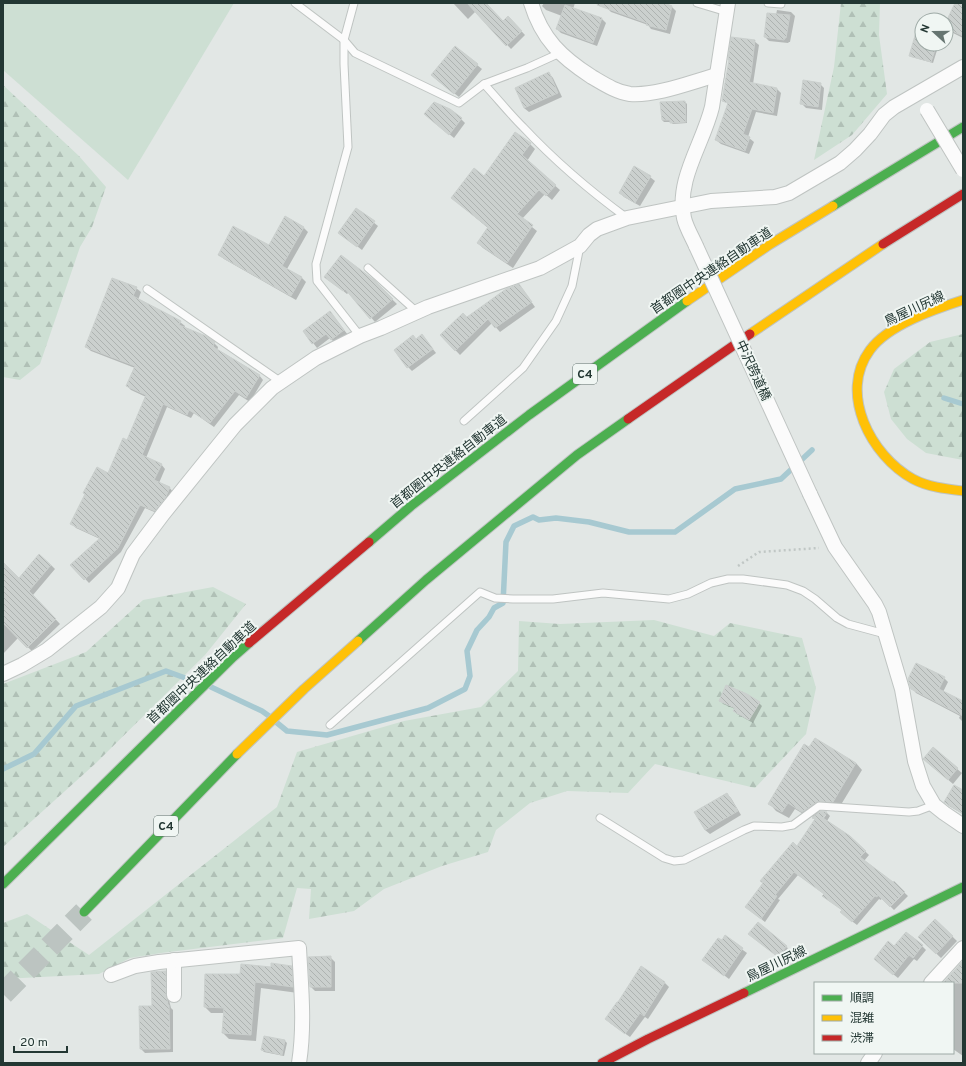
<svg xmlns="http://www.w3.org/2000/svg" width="966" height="1066" viewBox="0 0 966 1066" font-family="Overpass,'Noto Sans JP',sans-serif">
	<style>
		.forest { fill: url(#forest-firs) }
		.green { fill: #cddfd3 }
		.shadow { fill: #0003; fill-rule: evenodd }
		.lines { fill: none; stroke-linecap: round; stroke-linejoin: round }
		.stream { stroke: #a7c9d1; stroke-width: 5.5 }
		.building { fill: url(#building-back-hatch); stroke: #cbd0ce }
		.highway-tunnel { stroke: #bcc4c1; stroke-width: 22; stroke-dasharray: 22 11; stroke-linecap: butt }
		.lane-casing { stroke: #bfc4c2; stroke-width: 9 }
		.street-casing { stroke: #bfc4c2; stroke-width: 16 }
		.fast-casing { stroke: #bfc4c2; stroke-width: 11 }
		.slow-casing { stroke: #bfc4c2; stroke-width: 11 }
		.jam-casing { stroke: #bfc4c2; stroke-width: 11 }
		.path { stroke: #c0c7c5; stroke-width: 2.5; stroke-dasharray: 2 3; stroke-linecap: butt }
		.lane { stroke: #fbfbfb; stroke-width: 7 }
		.street { stroke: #fbfbfb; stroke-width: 14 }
		.fast { stroke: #4caf50; stroke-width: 9 }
		.slow { stroke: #ffc107; stroke-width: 9 }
		.jam { stroke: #c62828; stroke-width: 9 }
		.street-bridge-casing { stroke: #bfc4c2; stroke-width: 16; stroke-linecap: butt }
		.street-bridge { stroke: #fbfbfb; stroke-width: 14 }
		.labels { text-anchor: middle; stroke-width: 4; stroke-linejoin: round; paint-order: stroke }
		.shield { fill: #f0f6f3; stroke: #60706d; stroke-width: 1 }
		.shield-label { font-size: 12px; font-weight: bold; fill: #233733 }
		.street-label { font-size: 13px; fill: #233733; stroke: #f0f6f3 }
	</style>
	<defs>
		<pattern id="forest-firs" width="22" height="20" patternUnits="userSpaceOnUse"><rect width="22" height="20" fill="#cddfd3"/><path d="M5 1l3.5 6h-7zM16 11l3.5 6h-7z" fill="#b0c0b6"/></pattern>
		<pattern id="building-back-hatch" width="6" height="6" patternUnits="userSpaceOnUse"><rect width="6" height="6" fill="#cbd0ce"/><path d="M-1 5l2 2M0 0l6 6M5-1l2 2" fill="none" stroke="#aeb3b1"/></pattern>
	</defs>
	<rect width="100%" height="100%" fill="#e2e7e5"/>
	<g class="forest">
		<polygon points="841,3 880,3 879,35 887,94 852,135 814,160 834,67"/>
		<polygon points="3,85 79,156 106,187 92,227 80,247 40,364 20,380 3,377"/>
		<polygon points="963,334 963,460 926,453 907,439 891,419 884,392 894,369 930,342"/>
		<polygon points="213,587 246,604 205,655 96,763 3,847 3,684 86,652 143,600"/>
		<polygon points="654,620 714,636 730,623 802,638 816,688 806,734 755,788 655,764 628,793 567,791 530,803 496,830 488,852 442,866 384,889 354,911 309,919 311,889 297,888 283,938 161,953 130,958 99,974 3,979 3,923 27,914 89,955 277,807 297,752 404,721 481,707 518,671 519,621 560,624"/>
	</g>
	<polygon class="green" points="3,3 234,3 128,180 3,70"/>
	<g class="shadow">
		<polygon points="453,3 486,3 503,22 508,17 525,35 511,49 476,11 468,19"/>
		<polygon points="544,3 575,3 573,9 602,19 606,23 597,46 561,33 557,29 562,16 546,10 542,6"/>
		<polygon points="609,3 662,3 672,7 676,11 670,34 651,29 648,25 611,12 607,8"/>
		<polygon points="956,3 963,3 963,38 949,31 946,28 946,25"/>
		<polygon points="777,10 791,12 795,16 790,42 789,42 788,43 769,41 765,37 776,15"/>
		<polygon points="922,31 922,44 939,44 933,63 912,57 910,55"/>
		<polygon points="754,41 759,45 753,84 777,89 781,93 777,116 756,112 748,137 754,142 749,154 721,144 716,140 729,105 723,100"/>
		<polygon points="455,47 482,69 459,97 437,80"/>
		<polygon points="549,73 553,78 562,97 529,112 524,108"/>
		<polygon points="820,84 824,88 822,110 806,108 802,104"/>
		<polygon points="685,102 687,104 687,123 673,124 670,122 664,122 662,120"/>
		<polygon points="425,114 461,119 465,123 454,138"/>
		<polygon points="530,144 535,149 527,161 560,190 552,200 545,194 522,219 537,231 513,268 483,248 478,243 488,228 452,198 484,177"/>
		<polygon points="650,177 655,181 640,206 624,197 620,193"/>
		<polygon points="357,209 378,226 362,250 340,233"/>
		<polygon points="303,227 308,232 287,269 302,278 306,282 296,300 224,259 219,255 270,247"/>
		<polygon points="326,277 373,281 397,304 375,322 349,292 347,294"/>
		<polygon points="136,288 141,292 138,300 180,322 185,326 184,328 214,343 218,347 217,351 259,375 263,380 250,402 239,395 214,427 194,413 191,418 167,407 146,458 161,464 165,469 159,483 169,487 173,492 159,514 145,508 121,552 89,583 72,565 100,539 76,528 72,524 86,494 108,474 127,441 146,397 131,390 127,386 135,368 91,351 86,347"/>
		<polygon points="523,290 535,307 500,332 492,323 460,355 441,335 467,319"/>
		<polygon points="334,317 348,335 336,344 330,338 317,348 304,331"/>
		<polygon points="426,340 436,353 412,371 408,367"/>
		<polygon points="51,565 55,569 33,595 60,624 32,651 18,638 3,654 3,573 19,580"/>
		<polygon points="944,678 948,682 943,692 963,702 963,722 959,718 960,716 916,693 912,688"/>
		<polygon points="720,700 759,703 762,706 753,723 737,714 734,711 735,709 723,704"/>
		<polygon points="933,749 962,773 953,784 929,763"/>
		<path d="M856,763L862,770L839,808H823L818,812H826L830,816L827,821L850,837L869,855L864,861L893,883H894L908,896L894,910L882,898L881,900L879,899L857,925L845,916L843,911L825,894L798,875L778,899L780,900L765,922L746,907L797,847L816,820L812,816L810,818L795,809L789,818L776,811L770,804ZM824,815H826L821,822Z"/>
		<polygon points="963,791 963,814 949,806 945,802"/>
		<polygon points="727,794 731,798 741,815 710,834 705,830 695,813"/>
		<polygon points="935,920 957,941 941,958 919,937"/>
		<polygon points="751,936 786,947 788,948 780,958"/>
		<polygon points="725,937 747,953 729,979 704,960"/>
		<polygon points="922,946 926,950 917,961 914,959 898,978 879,963 894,948"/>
		<polygon points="330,957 335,962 335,991 315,991 311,987"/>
		<polygon points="963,963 963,1056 953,1049 953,983 944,983"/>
		<polygon points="291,967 297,973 298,993 261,988 256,1041 229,1039 223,1033 225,1013 211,1013 205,1007 272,968"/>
		<polygon points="165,972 169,976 169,1000 171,1008 173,1010 173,1052 145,1053 141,1049"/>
		<polygon points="665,983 669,987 648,1019 645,1017 630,1037 610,1023 618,1004"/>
		<polygon points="264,1037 285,1041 287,1043 284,1056 264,1052 262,1050"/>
	</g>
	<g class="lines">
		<g class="stream">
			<polyline points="944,398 963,404"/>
			<polyline points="211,687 262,711 269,716"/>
			<polyline points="276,722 287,731 327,735 428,708 465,689 470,676 467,651 477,630 489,617 494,608 503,603 506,542 514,526 533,517 539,520 556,518 589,522 629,532 675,532 735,489 781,479 812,450"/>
			<polyline points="3,769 34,754 76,706 166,671 199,683"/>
		</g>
	</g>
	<g class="building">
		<polygon points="467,3 486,3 503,21 508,16 522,31 506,46"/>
		<polygon points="598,3 665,3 672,6 666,30 646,25 647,23 597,5"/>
		<polygon points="955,3 963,3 963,36 946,28 946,22"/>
		<polygon points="565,5 602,18 593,43 556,29"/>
		<polygon points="767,13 790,15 786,38 785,38 784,40 764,37"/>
		<polygon points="917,29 922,30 922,44 937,44 931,62 909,56"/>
		<polygon points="731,37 755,40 751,74 749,82 777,88 773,113 752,109 743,134 750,137 745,151 715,140 728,103 722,101 729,60 728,60"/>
		<polygon points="455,46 478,64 454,94 431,75"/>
		<polygon points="549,72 558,93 524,108 515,88"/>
		<polygon points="803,80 821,83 818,107 800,104"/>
		<polygon points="685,101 686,122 670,123 670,120 662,120 660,102"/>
		<polygon points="434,102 450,109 462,118 449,135 424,114"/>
		<polygon points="515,132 531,143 522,155 556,185 546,196 539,190 517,214 533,225 507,263 477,243 488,227 451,198 474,168 484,176"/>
		<polygon points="634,166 651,176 635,203 619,193"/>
		<polygon points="356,208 375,221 357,247 338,233"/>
		<polygon points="285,216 304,227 282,266 302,277 291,296 218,255 233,226 269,245"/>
		<polygon points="341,255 374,280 393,299 370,319 345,289 343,291 324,277"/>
		<polygon points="112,278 137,287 133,296 181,321 179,325 206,336 215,342 213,346 215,348 260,375 246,398 235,391 210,423 189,410 187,415 163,404 142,455 162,464 154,480 170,487 165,499 155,511 140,505 118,548 84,580 70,565 100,538 70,524 85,494 83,493 97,467 108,473 123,438 127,440 146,395 126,386 135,366 85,347"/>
		<polygon points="519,284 532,302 495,328 488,319 455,351 440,335 463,313 467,317 506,289"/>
		<polygon points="330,311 344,330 331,340 326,334 312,344 303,331"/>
		<polygon points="422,334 433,349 407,368 394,350 413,335 416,339"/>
		<polygon points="39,554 51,565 29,591 56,619 27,648 3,623 3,562 19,578"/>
		<polygon points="916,663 945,677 939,689 963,701 963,716 911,689 908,679"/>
		<polygon points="726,685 747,694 760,702 749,720 733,711 735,708 719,701"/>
		<polygon points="815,738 856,763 833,802 817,802 802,812 788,803 782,812 768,804 804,744 809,747"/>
		<polygon points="933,747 958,768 948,780 923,759"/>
		<polygon points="954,785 963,790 963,814 944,802"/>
		<polygon points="727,793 738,811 705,830 694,812"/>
		<polygon points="820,811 827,812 823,818 850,836 866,851 860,857 893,882 894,881 905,892 890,907 878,895 877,897 875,896 852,922 840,912 842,910 822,896 824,894 794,872 775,895 777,896 761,919 745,907 763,883 760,881 793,842 797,846 815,819 812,818"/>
		<polygon points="935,919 953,936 936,954 918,937"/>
		<polygon points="758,922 787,946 778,957 748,934"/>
		<polygon points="906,932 923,945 913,958 909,955 893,975 874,959 888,941 894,946"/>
		<polygon points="725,935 743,948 724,976 702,960 718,938 722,940"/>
		<polygon points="331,956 331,987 310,987 308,957"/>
		<polygon points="963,961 963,983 943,983"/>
		<polygon points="271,963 292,966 293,987 255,982 251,1035 222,1033 224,1008 204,1007 205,974 240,974 241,964 271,967"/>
		<polygon points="641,966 665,982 644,1016 640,1013 625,1034 605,1019 617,1002 618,1002"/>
		<polygon points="166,971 166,995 168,1005 169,1005 170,1049 140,1049 139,1006 152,1006 151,972"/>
		<polygon points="264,1036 285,1040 282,1055 261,1050"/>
	</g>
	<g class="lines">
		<polyline class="highway-tunnel" points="3,994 84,912"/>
		<defs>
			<g id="lane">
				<polyline points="295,3 344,40 355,53 459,103 484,84 527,68 560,53"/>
				<polyline points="354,3 344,40 344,64 348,147 316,264 317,281 360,336"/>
				<polyline points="697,3 727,12"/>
				<polyline points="768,3 781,4"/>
				<path d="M484,84C497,98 509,113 523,127C554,160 590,191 627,218"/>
				<polyline points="368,268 417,312"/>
				<polyline points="147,289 281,382"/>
				<polyline points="464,421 523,368 556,321 572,286 580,246"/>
				<polyline points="330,725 480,592 495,598 513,599 553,599 603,593 669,599 688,594 711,583 728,579 743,579 787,585 803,591 815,599 837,618 848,624 885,634"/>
				<polyline points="600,818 664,858 674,861 684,860 744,830 754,826 782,827 793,825 819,806 909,812 918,811 934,805"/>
			</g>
			<g id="street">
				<path d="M531,3C542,39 561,57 592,77C604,84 616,92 630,94C657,96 691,82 717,75"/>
				<path d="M696,246C692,237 686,227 684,218C676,179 703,144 712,107L728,3"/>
				<polyline points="810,494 835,547 875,604 879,612 902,689 915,761 923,786 934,805 944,813 963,826"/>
				<polyline points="3,674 22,665 47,650 101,607 118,588 133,554 163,514 235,425 272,388 316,358 360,336 381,328 428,307 540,268 580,246 589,235 597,229 627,218 711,201 775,197 789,193 840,163 855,150 870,134 884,115 894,107 963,67"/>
				<polyline points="174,960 174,995"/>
				<path d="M111,975L135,966L159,962L299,948C301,986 305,1025 299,1063"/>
				<polyline points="931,983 963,948"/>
				<polyline points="868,1063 875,1053"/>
			</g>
			<g id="fast">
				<polyline points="833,206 963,127"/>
				<polyline points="369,542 411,506 529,415 687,301"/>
				<polyline points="358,641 426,580 577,455 628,419"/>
				<polyline points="3,884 233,657 249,643"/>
				<polyline points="84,912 237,754"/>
				<polyline points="744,993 963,887"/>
			</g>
			<g id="slow">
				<path d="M963,300C935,309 888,325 870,350C838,393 871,456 913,479C928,487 946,489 963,491"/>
				<polyline points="687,301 769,245 833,206"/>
				<polyline points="750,334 883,244"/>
				<polyline points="237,754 304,689 358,641"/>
			</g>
			<g id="jam">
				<polyline points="883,244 963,194"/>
				<polyline points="628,419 750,334"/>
				<polyline points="249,643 369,542"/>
				<polyline points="602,1063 648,1039 744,993"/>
			</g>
		</defs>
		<use href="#lane" class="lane-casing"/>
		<use href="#street" class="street-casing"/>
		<use href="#fast" class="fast-casing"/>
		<use href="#slow" class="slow-casing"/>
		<use href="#jam" class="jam-casing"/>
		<polyline class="path" points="738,566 759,552 819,548"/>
		<use href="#lane" class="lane"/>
		<use href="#street" class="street"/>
		<use href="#fast" class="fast"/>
		<use href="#slow" class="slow"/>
		<use href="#jam" class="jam"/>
		<defs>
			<g id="street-bridge">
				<polyline points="927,110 963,170"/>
				<polyline points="696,246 810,494"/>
			</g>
		</defs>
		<use href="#street-bridge" class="street-bridge-casing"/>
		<use href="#street-bridge" class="street-bridge"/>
	</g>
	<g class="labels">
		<g class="shield">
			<rect x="573" y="364" width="24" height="20" rx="3"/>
			<rect x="154" y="816" width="24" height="20" rx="3"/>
		</g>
		<g class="shield-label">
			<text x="585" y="378">C4</text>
			<text x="166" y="830">C4</text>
		</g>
		<g class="street-label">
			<text transform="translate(711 270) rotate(-34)" y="5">首都圏中央連絡自動車道</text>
			<text transform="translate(914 308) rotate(-25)" y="5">鳥屋川尻線</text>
			<text transform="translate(754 370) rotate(65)" y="5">中沢跨道橋</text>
			<text transform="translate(448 461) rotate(-38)" y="5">首都圏中央連絡自動車道</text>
			<text transform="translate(201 672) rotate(-43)" y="5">首都圏中央連絡自動車道</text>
			<text transform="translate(776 963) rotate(-26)" y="5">鳥屋川尻線</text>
		</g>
	</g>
	<rect width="966" height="1066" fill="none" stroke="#233733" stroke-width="8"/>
	<rect x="814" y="982" width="140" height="72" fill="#f0f6f3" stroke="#9eaaa6"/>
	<rect x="822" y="995" width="20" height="6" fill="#4caf50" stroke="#9eaaa6"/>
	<text x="850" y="1002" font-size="12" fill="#233733">順調</text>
	<rect x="822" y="1015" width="20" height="6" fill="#ffc107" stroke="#9eaaa6"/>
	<text x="850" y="1022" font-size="12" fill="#233733">混雑</text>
	<rect x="822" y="1035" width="20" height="6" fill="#c62828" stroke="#9eaaa6"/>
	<text x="850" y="1042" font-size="12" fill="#233733">渋滞</text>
	<g transform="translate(934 32) rotate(291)"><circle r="19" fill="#f0f6f3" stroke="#9eaaa6"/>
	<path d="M0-3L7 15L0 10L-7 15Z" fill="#667571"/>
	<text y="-6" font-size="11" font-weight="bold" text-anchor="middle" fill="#233733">N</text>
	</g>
	<path d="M14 1046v6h53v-6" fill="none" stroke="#233733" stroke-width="2"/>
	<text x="20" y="1046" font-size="12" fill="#233733" stroke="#f0f6f3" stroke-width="3" paint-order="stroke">20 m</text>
</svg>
